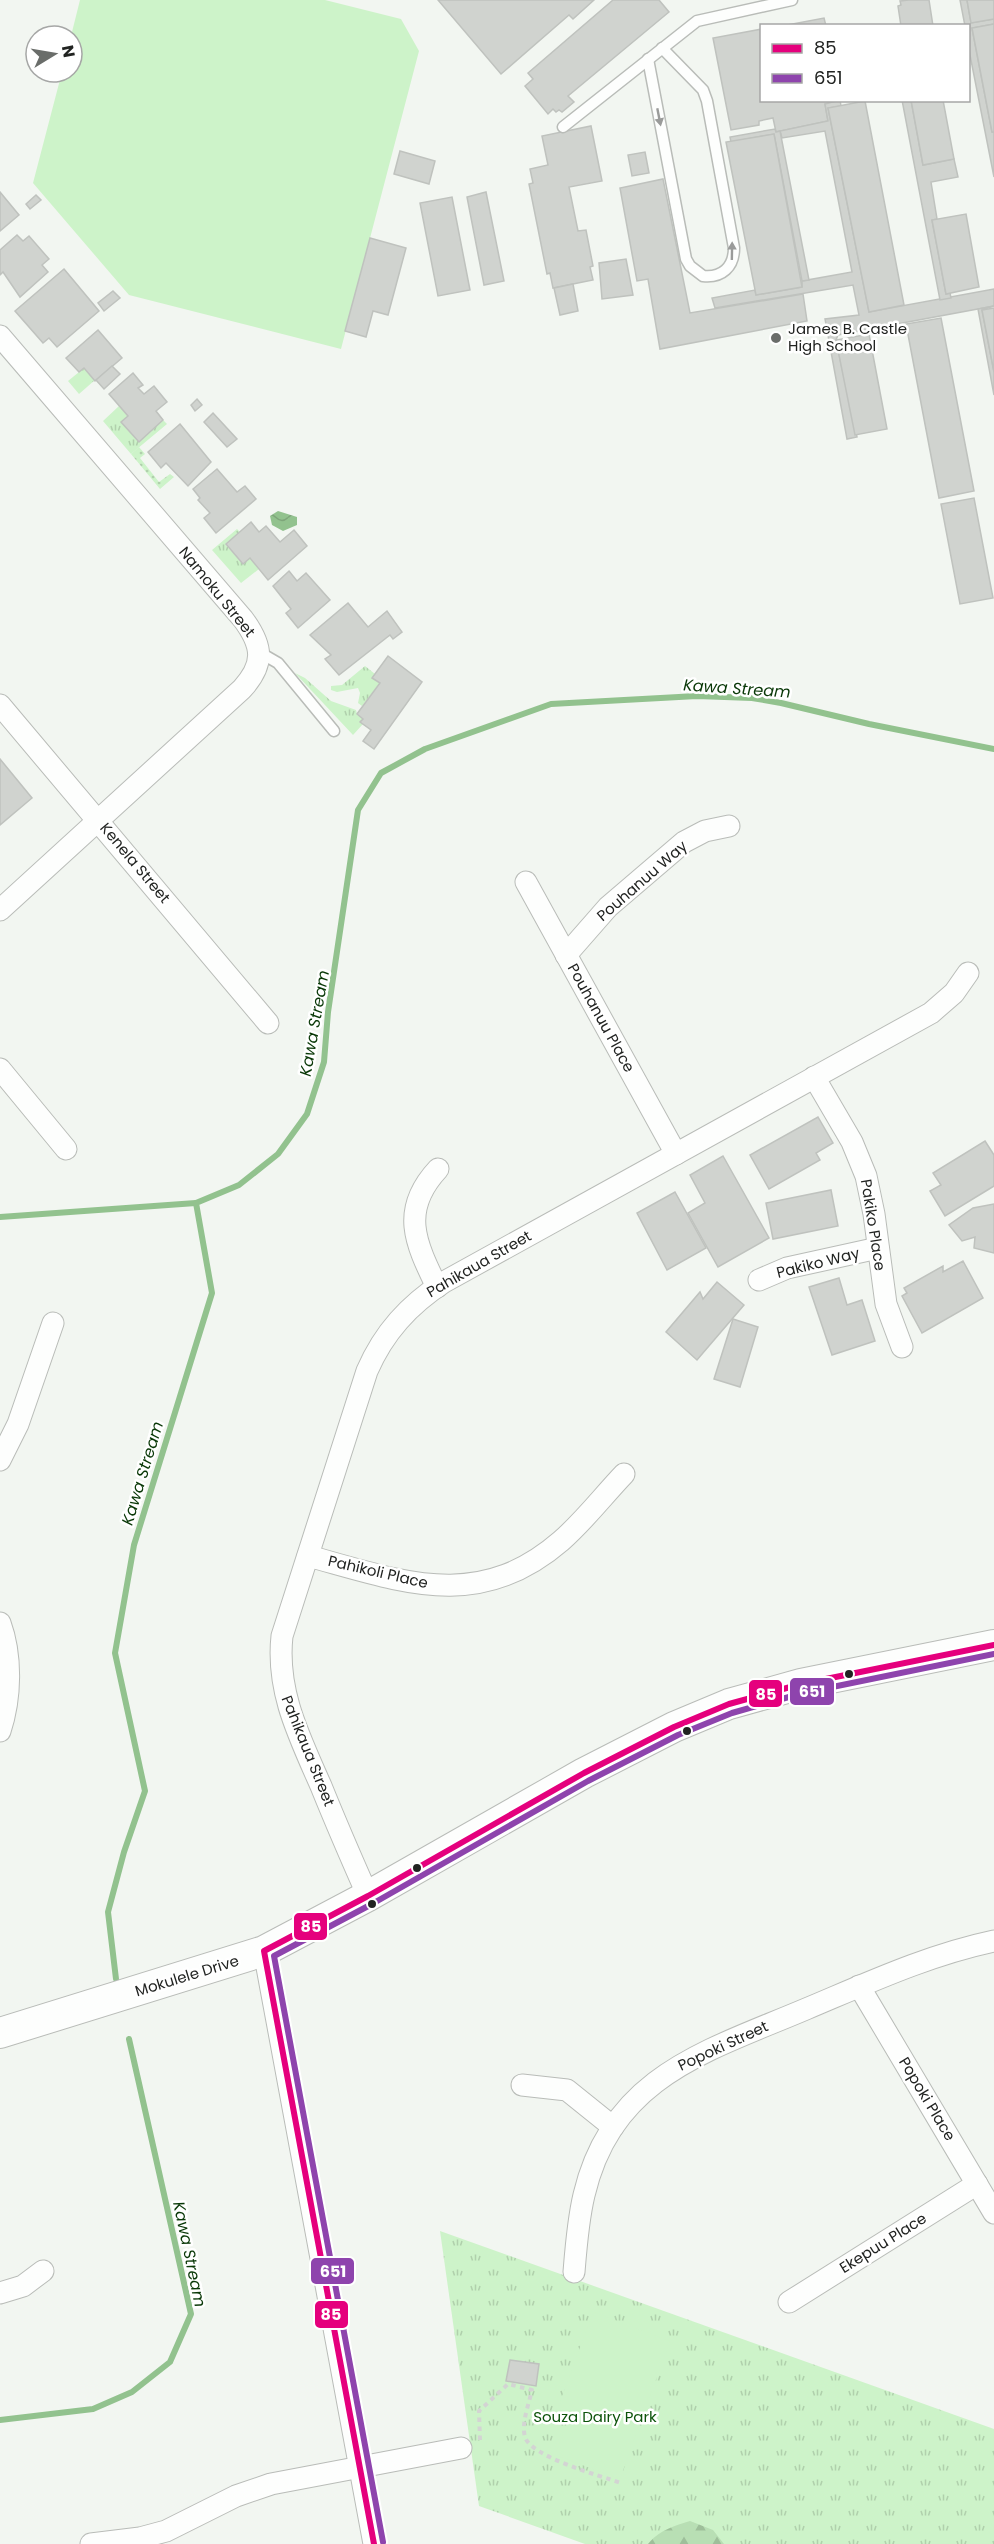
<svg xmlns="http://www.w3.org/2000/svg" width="994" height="2544" viewBox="0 0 994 2544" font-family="Poppins,sans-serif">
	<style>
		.grass { fill: url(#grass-tufts) }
		.forest { fill: url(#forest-firs) }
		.garden { fill: url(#garden-dots) }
		.pitch { fill: #cdf3c9 }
		.water { fill: url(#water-waves) }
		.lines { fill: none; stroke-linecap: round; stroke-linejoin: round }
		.stream { stroke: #92c28e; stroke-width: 6 }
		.building { fill: #d0d3cf; stroke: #bfc2be; stroke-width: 1.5 }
		.lane-casing { stroke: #b9bcb8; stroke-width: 13 }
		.street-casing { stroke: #b9bcb8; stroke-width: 23 }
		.secondary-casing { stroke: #b9bcb8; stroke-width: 32 }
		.path { stroke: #d3d4d3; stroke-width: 4; stroke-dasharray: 4.5 4.5; stroke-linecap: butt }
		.lane { stroke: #fdfefd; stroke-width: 10 }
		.street { stroke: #fdfefd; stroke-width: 21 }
		.secondary { stroke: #fdfefd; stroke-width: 30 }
		.bus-1-casing { stroke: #fff; stroke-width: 10 }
		.bus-2-casing { stroke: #fff; stroke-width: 10 }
		.bus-1 { stroke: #e5007d; stroke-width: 6 }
		.bus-2 { stroke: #8e44ad; stroke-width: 6 }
		.oneway { fill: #9a9b9a }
		.poi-dot { fill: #6a6d6a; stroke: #fff; stroke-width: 2 }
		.bus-dot { fill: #212321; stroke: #fff; stroke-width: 2 }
		.labels { text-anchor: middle; stroke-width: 5; stroke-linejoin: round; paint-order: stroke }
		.poi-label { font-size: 15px; fill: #212321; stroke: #fff; text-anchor: start }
		.street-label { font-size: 15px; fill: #212321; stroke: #fff }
		.park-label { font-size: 15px; fill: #0c530a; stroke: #fff }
		.water-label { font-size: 16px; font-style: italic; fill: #093807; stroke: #fff }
		.line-badge { stroke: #fff; stroke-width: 2 }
		.badge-label { font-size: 16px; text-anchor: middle; font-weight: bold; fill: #fff }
	</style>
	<defs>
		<pattern id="grass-tufts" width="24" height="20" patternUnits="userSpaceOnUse" patternTransform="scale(1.5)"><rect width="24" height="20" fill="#cdf3c9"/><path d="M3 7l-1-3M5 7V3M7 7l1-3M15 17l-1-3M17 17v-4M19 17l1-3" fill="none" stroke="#b0d0ac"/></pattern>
		<pattern id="forest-firs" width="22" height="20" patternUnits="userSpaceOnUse" patternTransform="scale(1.5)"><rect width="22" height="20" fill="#b8dfb4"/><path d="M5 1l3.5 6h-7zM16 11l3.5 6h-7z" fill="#9ebf9a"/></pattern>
		<pattern id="garden-dots" width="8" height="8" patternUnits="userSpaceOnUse" patternTransform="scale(1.5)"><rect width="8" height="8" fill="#cdf3c9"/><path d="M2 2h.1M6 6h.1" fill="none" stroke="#b0d0ac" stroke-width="1.8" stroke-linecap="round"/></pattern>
		<pattern id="water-waves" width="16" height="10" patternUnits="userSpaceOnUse" patternTransform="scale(1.5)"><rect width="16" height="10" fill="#92c28e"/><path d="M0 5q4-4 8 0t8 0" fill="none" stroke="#7ea67a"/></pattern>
	</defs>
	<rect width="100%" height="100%" fill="#f2f6f1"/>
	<g class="grass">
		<polygon points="84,368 95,380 79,394 68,381"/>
		<polygon points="119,406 128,416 122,423 139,442 163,420 167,424 131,454 103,421"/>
		<polygon points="237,529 240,532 226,545 243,564 250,558 259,569 241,583 212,550"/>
		<polygon points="365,666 375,674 372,678 380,683 362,706 358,703 360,693 358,688 337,692 331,690 331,686 342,685"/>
		<polygon points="295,673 305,678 331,701 356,710 357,714 363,719 361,722 363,724 353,735"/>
		<polygon points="440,2231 994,2429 994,2544 585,2544 479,2506"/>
	</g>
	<path class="forest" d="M690,2521L713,2530L724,2544H648C659,2530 674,2526 690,2521Z"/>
	<polygon class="garden" points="139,447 145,454 140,458 159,482 170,474 174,477 160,489 131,454"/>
	<g class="pitch">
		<polygon points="80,0 325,0 401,19 419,51 341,349 129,295 33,183 62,72 72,72 71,36"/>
		<polygon points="593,2312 670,2341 620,2479 555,2455 570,2415 557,2410"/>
	</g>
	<polygon class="water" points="278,511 297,517 297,525 283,531 272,525 270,516"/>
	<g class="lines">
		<g class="stream">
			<polyline points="0,1217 196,1203"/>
			<polyline points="116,1979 108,1912 124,1852 145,1791 115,1653 134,1545 212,1293 196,1203 239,1185 278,1154 307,1114 324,1062 328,1012 358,810 381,773 425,749 551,704 697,696 752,698 781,703 869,724 994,749"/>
			<polyline points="0,2420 93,2409 132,2392 170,2362 191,2314 129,2039"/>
		</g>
	</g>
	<g class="building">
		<polygon points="438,0 594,0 573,19 569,15 501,74"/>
		<polygon points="613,0 659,0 669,12 568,96 574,102 562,112 559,110 556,112 553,109 548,114 525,86 533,79 528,73"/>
		<polygon points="909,0 929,0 933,26 901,26 898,6 901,5 900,1"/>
		<polygon points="960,0 967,0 971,23 994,19 994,24 972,28 992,132 994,132 994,177 968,45 968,26 965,26"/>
		<polygon points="967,0 994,0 994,19 971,23"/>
		<polygon points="824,18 826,26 782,26"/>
		<polygon points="994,24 994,132 992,132 972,28"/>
		<polygon points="762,29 762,100 839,100 825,104 828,121 776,132 773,118 759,121 759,125 731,130 713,38"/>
		<polygon points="840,100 841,106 828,108 869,312 994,289 994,306 838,335 836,340 857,437 847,439 825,319 859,315 853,285 715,308 712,298 755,290 756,295 802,287 802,281 852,272 825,131 782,138 780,131 828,121 825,104"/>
		<polygon points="902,100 911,100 923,165 954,159 958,177 931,182 937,219 932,220 946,294 950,293 951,298 940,300"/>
		<polygon points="911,100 943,100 954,159 923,165"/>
		<polygon points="865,101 904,305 869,312 828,108"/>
		<polygon points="591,126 602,181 569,187 578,231 586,230 593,266 590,267 593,280 553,288 550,273 547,274 529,184 533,183 530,169 548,165 542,136"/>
		<polygon points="775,129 776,132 780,131 809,280 802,281 774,134 731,142 730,137"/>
		<polygon points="774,134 802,287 756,295 726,142"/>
		<polygon points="400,151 435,161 429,184 394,174"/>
		<polygon points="645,152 649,173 632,176 628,155"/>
		<polygon points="663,179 690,313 803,294 807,321 660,349 648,279 637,281 620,188"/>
		<polygon points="0,192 19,215 0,231"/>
		<polygon points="486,192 504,281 484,285 467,197"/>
		<polygon points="36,195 41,200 30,209 26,204"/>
		<polygon points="452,197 470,290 438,296 420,203"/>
		<polygon points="966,214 979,287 946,294 932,220"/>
		<polygon points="17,235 23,241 29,236 49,259 42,265 48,272 20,297 3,272 0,275 0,250"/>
		<polygon points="370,238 406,248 388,315 373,311 366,337 345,331"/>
		<polygon points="626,259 633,295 602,299 599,263"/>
		<polygon points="64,269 99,311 57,347 49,338 43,343 15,311"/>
		<polygon points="573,284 578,311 560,315 554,288"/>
		<polygon points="113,291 120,298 104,311 98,303"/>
		<polygon points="994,306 982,310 994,372 994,395 978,309"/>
		<polygon points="994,308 994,372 982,310"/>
		<polygon points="941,318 974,491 939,498 906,324"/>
		<polygon points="98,330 122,358 95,381 84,368 79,372 66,358"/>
		<polygon points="869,334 887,429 855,435 836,340"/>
		<polygon points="112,366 120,374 104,389 96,380"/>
		<polygon points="133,373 143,385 138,388 144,394 154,386 167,402 156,411 163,420 139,442 121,422 128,416 109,394"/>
		<polygon points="197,399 202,405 195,411 191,405"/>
		<polygon points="213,413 237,439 227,447 204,422"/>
		<polygon points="180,424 211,462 188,486 166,463 161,468 148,452"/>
		<polygon points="217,469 237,492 245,486 256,499 216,533 204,518 210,513 198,500 200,498 193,489"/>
		<polygon points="974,498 993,598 960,604 941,504"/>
		<polygon points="251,522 259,532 266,526 280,542 294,530 307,546 268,580 250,558 243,564 226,544"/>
		<polygon points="289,571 297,581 306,573 330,600 298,628 286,613 291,609 273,586"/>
		<polygon points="348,603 368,627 387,611 402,632 393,639 390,635 339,675 325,659 331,655 310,635"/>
		<polygon points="388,656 422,682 374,749 363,741 371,730 360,722 363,719 357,714 380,683 372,678"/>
		<polygon points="0,759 32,798 0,825"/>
		<polygon points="818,1117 833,1143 816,1153 820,1160 769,1189 750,1155"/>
		<polygon points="985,1141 994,1155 994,1186 945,1216 930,1191 941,1185 933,1173"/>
		<polygon points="723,1156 769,1238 718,1267 688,1213 705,1203 690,1175"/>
		<polygon points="831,1190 838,1226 773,1239 766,1203"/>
		<polygon points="675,1192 706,1248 667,1270 637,1213"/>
		<polygon points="994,1204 994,1253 974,1248 975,1237 962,1241 949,1225 973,1208"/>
		<polygon points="963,1261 983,1298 922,1333 902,1296 907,1293 904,1288 943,1266 943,1272"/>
		<polygon points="839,1278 847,1305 862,1300 875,1341 832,1355 809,1287"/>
		<polygon points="717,1282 744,1305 697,1360 666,1332 700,1292 703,1299"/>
		<polygon points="733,1319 758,1327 740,1387 714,1379"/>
		<polygon points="510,2360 539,2364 536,2386 506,2381"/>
	</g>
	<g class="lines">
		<defs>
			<g id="lane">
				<path d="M648,59L686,259L690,266L703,276C722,278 734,267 734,248L707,101L703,90L662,48"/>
				<polyline points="563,127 697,21 792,0"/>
				<polyline points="259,652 278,663 334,731"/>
			</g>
			<g id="street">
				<path d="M0,336L243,619C263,646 265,664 242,689L0,910"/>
				<polyline points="0,705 268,1023"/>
				<polyline points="526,882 676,1154"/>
				<polyline points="566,955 608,907 684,842 705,831 729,826"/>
				<polyline points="0,1069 66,1149"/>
				<polyline points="814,1077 852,1142 866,1176 874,1214 886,1304 902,1347"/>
				<polyline points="759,1280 787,1268 878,1248"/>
				<path d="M437,1287C415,1242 400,1210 438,1169"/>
				<polyline points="0,1460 18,1424 53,1323"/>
				<path d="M308,1556C401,1581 478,1613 561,1541C584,1521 603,1496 624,1474"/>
				<path d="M0,1623C12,1656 11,1698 0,1731"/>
				<path d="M368,1896C352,1860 336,1823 321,1786C299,1736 276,1691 282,1636L367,1371C384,1332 409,1305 444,1282L931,1013L954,993L968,973"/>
				<polyline points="264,1951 374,2544"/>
				<polyline points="859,1986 994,2213"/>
				<polyline points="522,2085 567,2090 613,2127"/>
				<path d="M574,2272C576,2247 578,2220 584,2195C612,2076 707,2051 806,2009C868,1983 928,1955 994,1941"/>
				<polyline points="0,2293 23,2286 43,2271"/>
				<polyline points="789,2302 977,2184"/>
				<polyline points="91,2544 140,2538 166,2531 236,2496 271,2484 461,2448"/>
			</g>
			<polyline id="secondary" points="0,2033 264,1951 368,1896 584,1773 674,1727 729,1704 801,1684 994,1645"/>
		</defs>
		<use href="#lane" class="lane-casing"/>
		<use href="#street" class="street-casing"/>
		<use href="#secondary" class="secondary-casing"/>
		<path class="path" d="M480,2440L479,2411L508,2384L532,2390C529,2404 521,2423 525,2437C531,2457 601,2476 621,2483"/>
		<use href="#lane" class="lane"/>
		<use href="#street" class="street"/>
		<use href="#secondary" class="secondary"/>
		<defs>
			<polyline id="bus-1" points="374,2544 264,1951 368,1896 584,1773 674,1727 729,1704 801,1684 994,1645"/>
			<polyline id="bus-2" points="383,2542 274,1956 372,1904 588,1781 678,1735 732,1713 803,1693 994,1654"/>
		</defs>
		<use href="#bus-1" class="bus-1-casing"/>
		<use href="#bus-2" class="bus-2-casing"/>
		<use href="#bus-1" class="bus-1"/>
		<use href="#bus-2" class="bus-2"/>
	</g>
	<defs><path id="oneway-solid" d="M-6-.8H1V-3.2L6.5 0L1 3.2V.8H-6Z" transform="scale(1.5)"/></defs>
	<g class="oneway">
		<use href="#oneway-solid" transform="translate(659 117) rotate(79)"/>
		<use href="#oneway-solid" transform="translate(732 251) rotate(-89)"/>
	</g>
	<circle class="poi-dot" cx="776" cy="338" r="6"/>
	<g class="bus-dot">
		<circle cx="849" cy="1674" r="5"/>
		<circle cx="687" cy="1731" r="5"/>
		<circle cx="417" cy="1868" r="5"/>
		<circle cx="372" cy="1904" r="5"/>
	</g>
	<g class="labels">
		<g class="poi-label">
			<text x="788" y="334">James B. Castle<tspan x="788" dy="17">High School</tspan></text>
		</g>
		<g class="street-label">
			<text transform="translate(217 592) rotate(51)" y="5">Namoku Street</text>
			<text transform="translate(135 863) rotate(50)" y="5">Kenela Street</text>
			<text transform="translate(642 881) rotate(-41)" y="5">Pouhanuu Way</text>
			<text transform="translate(601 1018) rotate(61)" y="5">Pouhanuu Place</text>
			<text transform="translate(873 1225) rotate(81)" y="5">Pakiko Place</text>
			<text transform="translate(818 1263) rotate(-14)" y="5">Pakiko Way</text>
			<text transform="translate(479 1264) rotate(-30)" y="5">Pahikaua Street</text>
			<text transform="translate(378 1572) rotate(13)" y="5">Pahikoli Place</text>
			<text transform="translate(308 1751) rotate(68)" y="5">Pahikaua Street</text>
			<text transform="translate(187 1976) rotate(-17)" y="5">Mokulele Drive</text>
			<text transform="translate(723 2046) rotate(-25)" y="5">Popoki Street</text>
			<text transform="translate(927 2099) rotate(59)" y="5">Popoki Place</text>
			<text transform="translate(883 2243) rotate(-32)" y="5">Ekepuu Place</text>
		</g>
		<g class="park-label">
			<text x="595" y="2422">Souza Dairy Park</text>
		</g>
		<g class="water-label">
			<text transform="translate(737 688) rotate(4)" y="6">Kawa Stream</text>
			<text transform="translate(314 1023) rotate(-80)" y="6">Kawa Stream</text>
			<text transform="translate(142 1473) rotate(-73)" y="6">Kawa Stream</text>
			<text transform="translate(190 2254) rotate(78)" y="6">Kawa Stream</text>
		</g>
	</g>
	<g class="line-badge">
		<rect x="789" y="1677" width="46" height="29" rx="6" fill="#8e44ad"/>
		<rect x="748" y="1679" width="35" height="29" rx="6" fill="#e5007d"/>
		<rect x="293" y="1912" width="35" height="29" rx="6" fill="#e5007d"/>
		<rect x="310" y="2257" width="45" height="28" rx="6" fill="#8e44ad"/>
		<rect x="314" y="2300" width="35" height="29" rx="6" fill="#e5007d"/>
	</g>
	<g class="badge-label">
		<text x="812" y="1697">651</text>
		<text x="766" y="1700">85</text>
		<text x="311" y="1932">85</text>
		<text x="333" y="2277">651</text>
		<text x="331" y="2320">85</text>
	</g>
	<rect x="760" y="24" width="210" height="78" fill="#ffffff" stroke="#a6a7a6" stroke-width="1.5"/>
	<rect x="772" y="44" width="30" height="9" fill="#e5007d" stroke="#a6a7a6" stroke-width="1.5"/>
	<text x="814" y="54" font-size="18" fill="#212321">85</text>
	<rect x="772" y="74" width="30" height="9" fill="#8e44ad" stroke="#a6a7a6" stroke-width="1.5"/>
	<text x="814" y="84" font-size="18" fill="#212321">651</text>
	<g transform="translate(54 54) rotate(79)"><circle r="28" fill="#ffffff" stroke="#a6a7a6" stroke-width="1.5"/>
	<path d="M0-4.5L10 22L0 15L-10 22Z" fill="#6a6d6a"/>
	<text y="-9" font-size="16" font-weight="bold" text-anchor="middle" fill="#212321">N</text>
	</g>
</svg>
